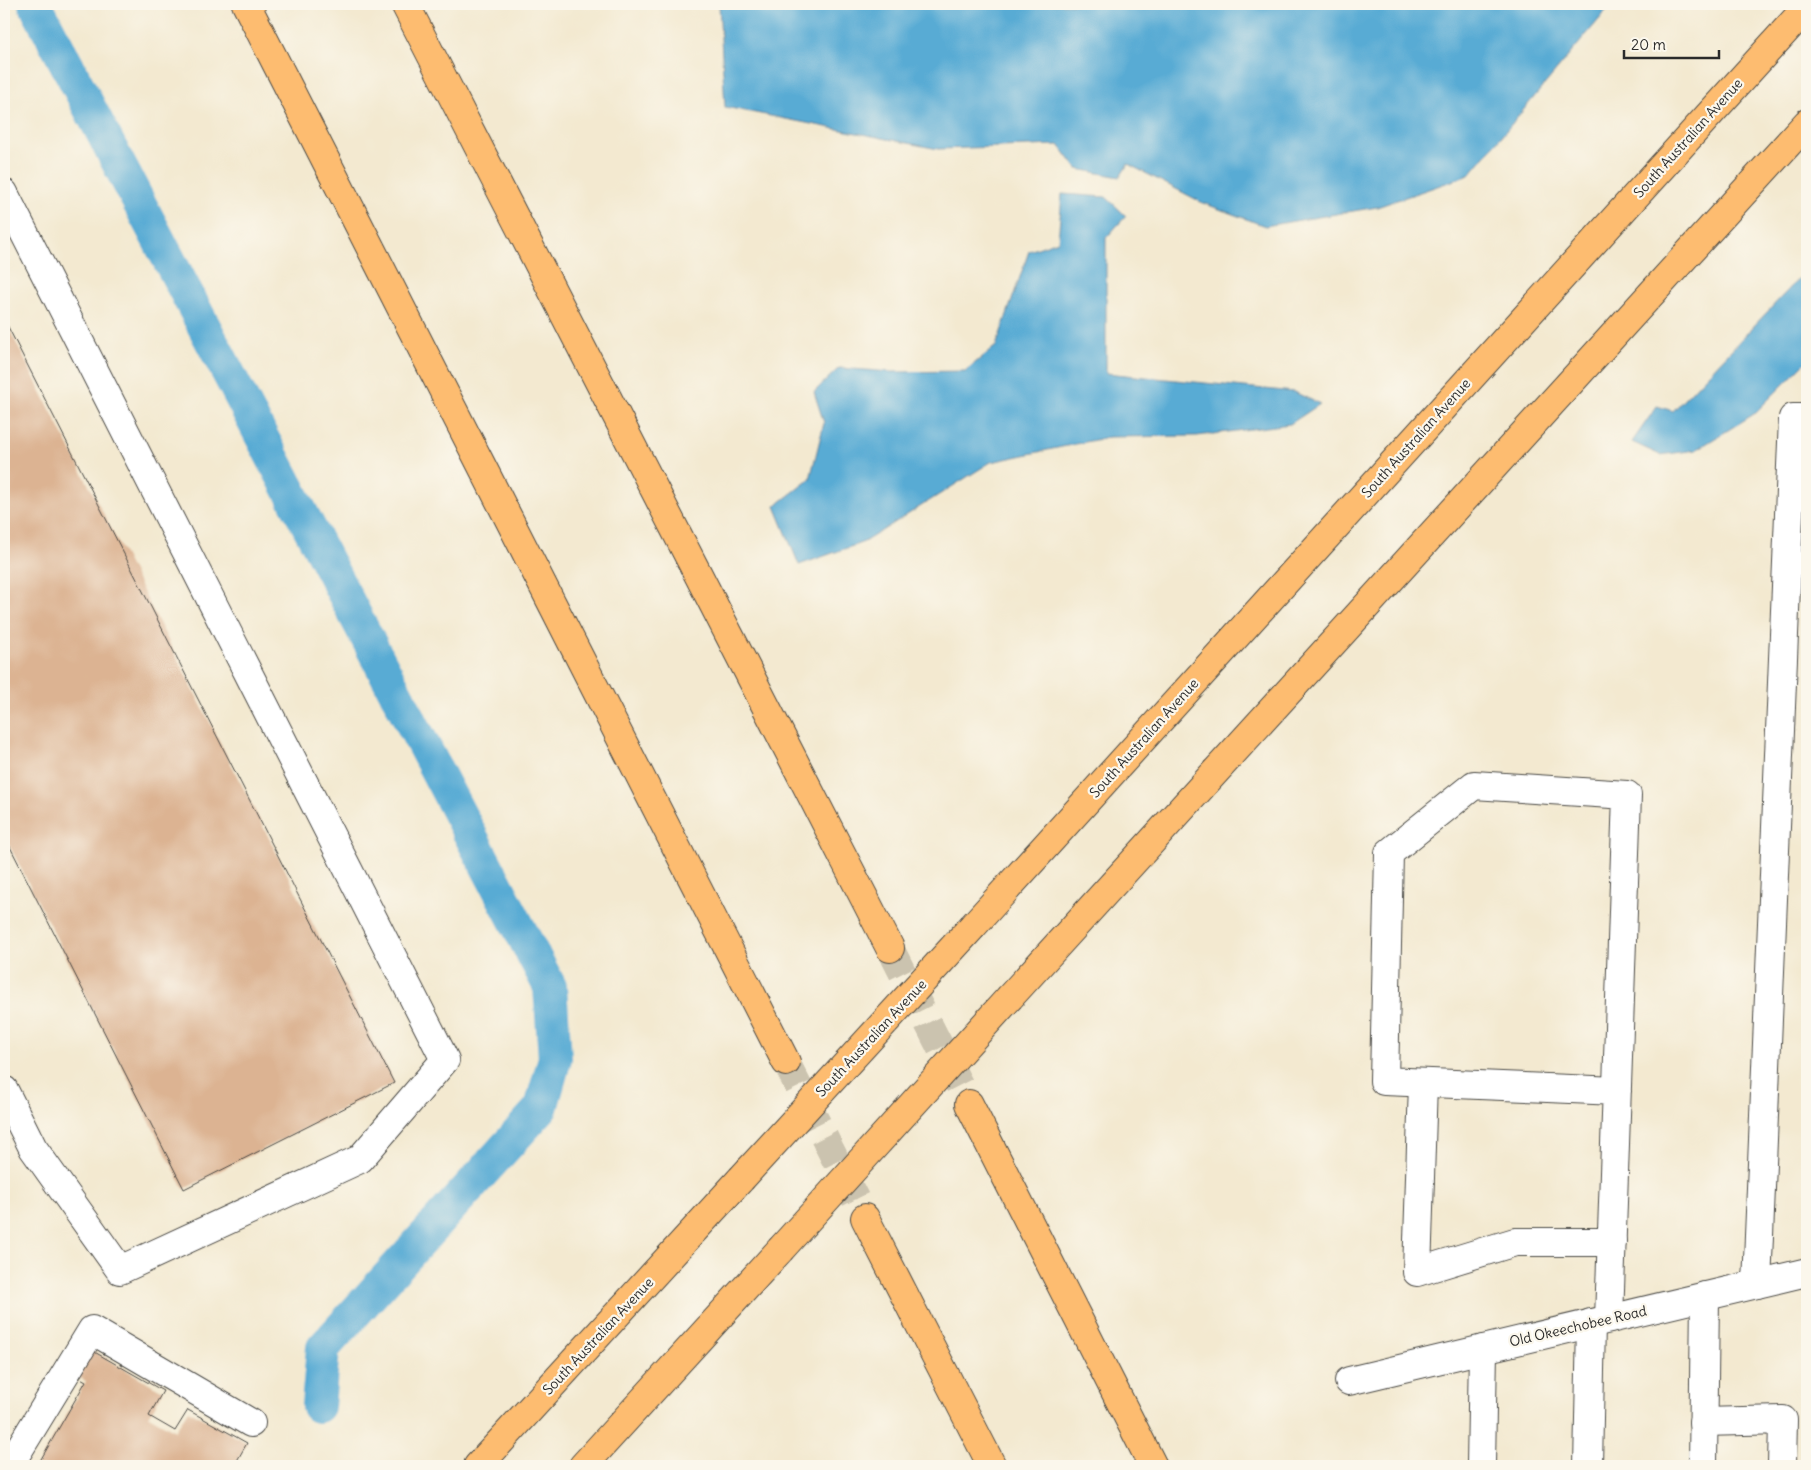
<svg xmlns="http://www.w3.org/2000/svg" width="1811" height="1470" viewBox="0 0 1811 1470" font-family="Delius,sans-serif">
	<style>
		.water { fill: #59abd4; stroke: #426b80 }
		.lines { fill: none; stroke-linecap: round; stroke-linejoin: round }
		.canal { stroke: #59abd4; stroke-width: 34 }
		.building { fill: #dcb392 }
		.highway-tunnel { stroke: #cbc3af; stroke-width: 28; stroke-dasharray: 28 14; stroke-linecap: butt }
		.minor-casing { stroke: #494844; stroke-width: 30 }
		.major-casing { stroke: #494844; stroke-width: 30 }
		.highway-casing { stroke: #494844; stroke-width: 30 }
		.minor { stroke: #fff; stroke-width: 28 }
		.major { stroke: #fdbc70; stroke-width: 28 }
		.highway { stroke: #fdbc70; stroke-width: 28 }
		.major-bridge-casing { stroke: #494844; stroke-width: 30; stroke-linecap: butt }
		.major-bridge { stroke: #fdbc70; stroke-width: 28 }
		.labels { text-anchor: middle; stroke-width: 4.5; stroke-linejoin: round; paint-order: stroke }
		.street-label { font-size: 14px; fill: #2b2b2b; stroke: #fbf7ec }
	</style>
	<rect width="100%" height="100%" fill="#fbf7ec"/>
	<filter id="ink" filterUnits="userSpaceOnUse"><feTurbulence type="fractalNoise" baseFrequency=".02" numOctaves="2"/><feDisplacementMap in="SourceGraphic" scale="10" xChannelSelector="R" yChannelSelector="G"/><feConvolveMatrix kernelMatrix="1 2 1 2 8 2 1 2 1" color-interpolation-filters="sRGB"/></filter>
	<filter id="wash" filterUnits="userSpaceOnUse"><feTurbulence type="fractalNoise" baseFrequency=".0096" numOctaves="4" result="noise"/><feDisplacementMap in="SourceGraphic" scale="20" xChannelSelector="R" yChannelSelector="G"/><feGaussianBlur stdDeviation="1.12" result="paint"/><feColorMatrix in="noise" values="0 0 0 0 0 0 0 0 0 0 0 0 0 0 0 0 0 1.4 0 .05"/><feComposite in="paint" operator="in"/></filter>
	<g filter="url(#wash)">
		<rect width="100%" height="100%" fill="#f3e9d0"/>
		<g class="water">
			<polygon points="719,4 1612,4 1469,175 1377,207 1265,226 1203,203 1128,164 1120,177 1077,169 1059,145 938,149 725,107"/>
			<polygon points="1062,194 1106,197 1126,216 1106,238 1106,373 1294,392 1320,404 1290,424 1197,436 1109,437 991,462 864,542 799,565 775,506 810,479 824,423 814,392 839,368 892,372 965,371 996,346 1029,251 1058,241"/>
			<polygon points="1807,270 1807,361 1754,414 1696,450 1660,455 1632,442 1657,406 1673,411"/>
		</g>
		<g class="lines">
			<polyline class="canal" points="35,4 550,987 555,1058 541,1108 323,1348 318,1406"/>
		</g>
		<g id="blocks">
			<g class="building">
				<polygon points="4,319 394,1083 184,1189 4,835"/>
				<polygon points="91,1350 163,1391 149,1416 175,1431 188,1410 247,1443 234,1466 37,1466 86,1381 77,1376"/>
			</g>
		</g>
	</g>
	<g filter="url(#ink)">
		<use href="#blocks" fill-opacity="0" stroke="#494844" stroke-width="1"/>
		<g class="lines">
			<g class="highway-tunnel">
				<polyline points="890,948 969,1104"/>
				<polyline points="786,1062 865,1218"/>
			</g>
			<defs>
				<g id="minor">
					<polyline points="4,193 445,1060 360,1159 120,1270 33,1148 4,1090"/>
					<polyline points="1423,1083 1417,1272 1515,1242 1612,1242"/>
					<polyline points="1757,1284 1793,418 1807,418"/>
					<polyline points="1609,1319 1627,795 1474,785 1389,853 1384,1081 1617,1091"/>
					<polyline points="1349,1381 1807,1272"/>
					<polyline points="1703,1422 1783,1420 1782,1466"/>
					<polyline points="9,1466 92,1330 251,1423"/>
					<polyline points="1481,1466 1483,1349"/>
					<polyline points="1588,1466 1591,1323"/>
					<polyline points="1703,1466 1705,1296"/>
				</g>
				<g id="major">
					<polyline points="973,926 1807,7"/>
					<polyline points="1010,997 1807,123"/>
					<polyline points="478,1466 741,1179"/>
					<polyline points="583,1466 780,1250"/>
				</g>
				<g id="highway">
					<polyline points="246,4 786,1062"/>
					<polyline points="405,4 890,948"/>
					<polyline points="969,1104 1153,1466"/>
					<polyline points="865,1218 992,1466"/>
				</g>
			</defs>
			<use href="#minor" class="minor-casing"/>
			<use href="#major" class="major-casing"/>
			<use href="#highway" class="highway-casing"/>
			<use href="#minor" class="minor"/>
			<use href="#major" class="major"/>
			<use href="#highway" class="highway"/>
			<defs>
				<g id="major-bridge">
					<polyline points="741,1179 973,926"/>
					<polyline points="780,1250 1010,997"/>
				</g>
			</defs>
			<use href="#major-bridge" class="major-bridge-casing"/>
			<use href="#major-bridge" class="major-bridge"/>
		</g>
	</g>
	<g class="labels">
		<g class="street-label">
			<text transform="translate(1688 138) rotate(-48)" y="5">South Australian Avenue</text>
			<text transform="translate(1416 438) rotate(-48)" y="5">South Australian Avenue</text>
			<text transform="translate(1144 738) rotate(-48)" y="5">South Australian Avenue</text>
			<text transform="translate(871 1038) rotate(-47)" y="5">South Australian Avenue</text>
			<text transform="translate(1578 1326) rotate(-13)" y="5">Old Okeechobee Road</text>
			<text transform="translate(598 1336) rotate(-47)" y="5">South Australian Avenue</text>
		</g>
	</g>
	<rect width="1811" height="1470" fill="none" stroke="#fbf7ec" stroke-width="20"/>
	<path d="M1624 50v8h95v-8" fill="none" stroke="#2b2b2b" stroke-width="2.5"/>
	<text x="1631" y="50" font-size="15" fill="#2b2b2b" stroke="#fbf7ec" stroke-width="4" paint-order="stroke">20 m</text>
</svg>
